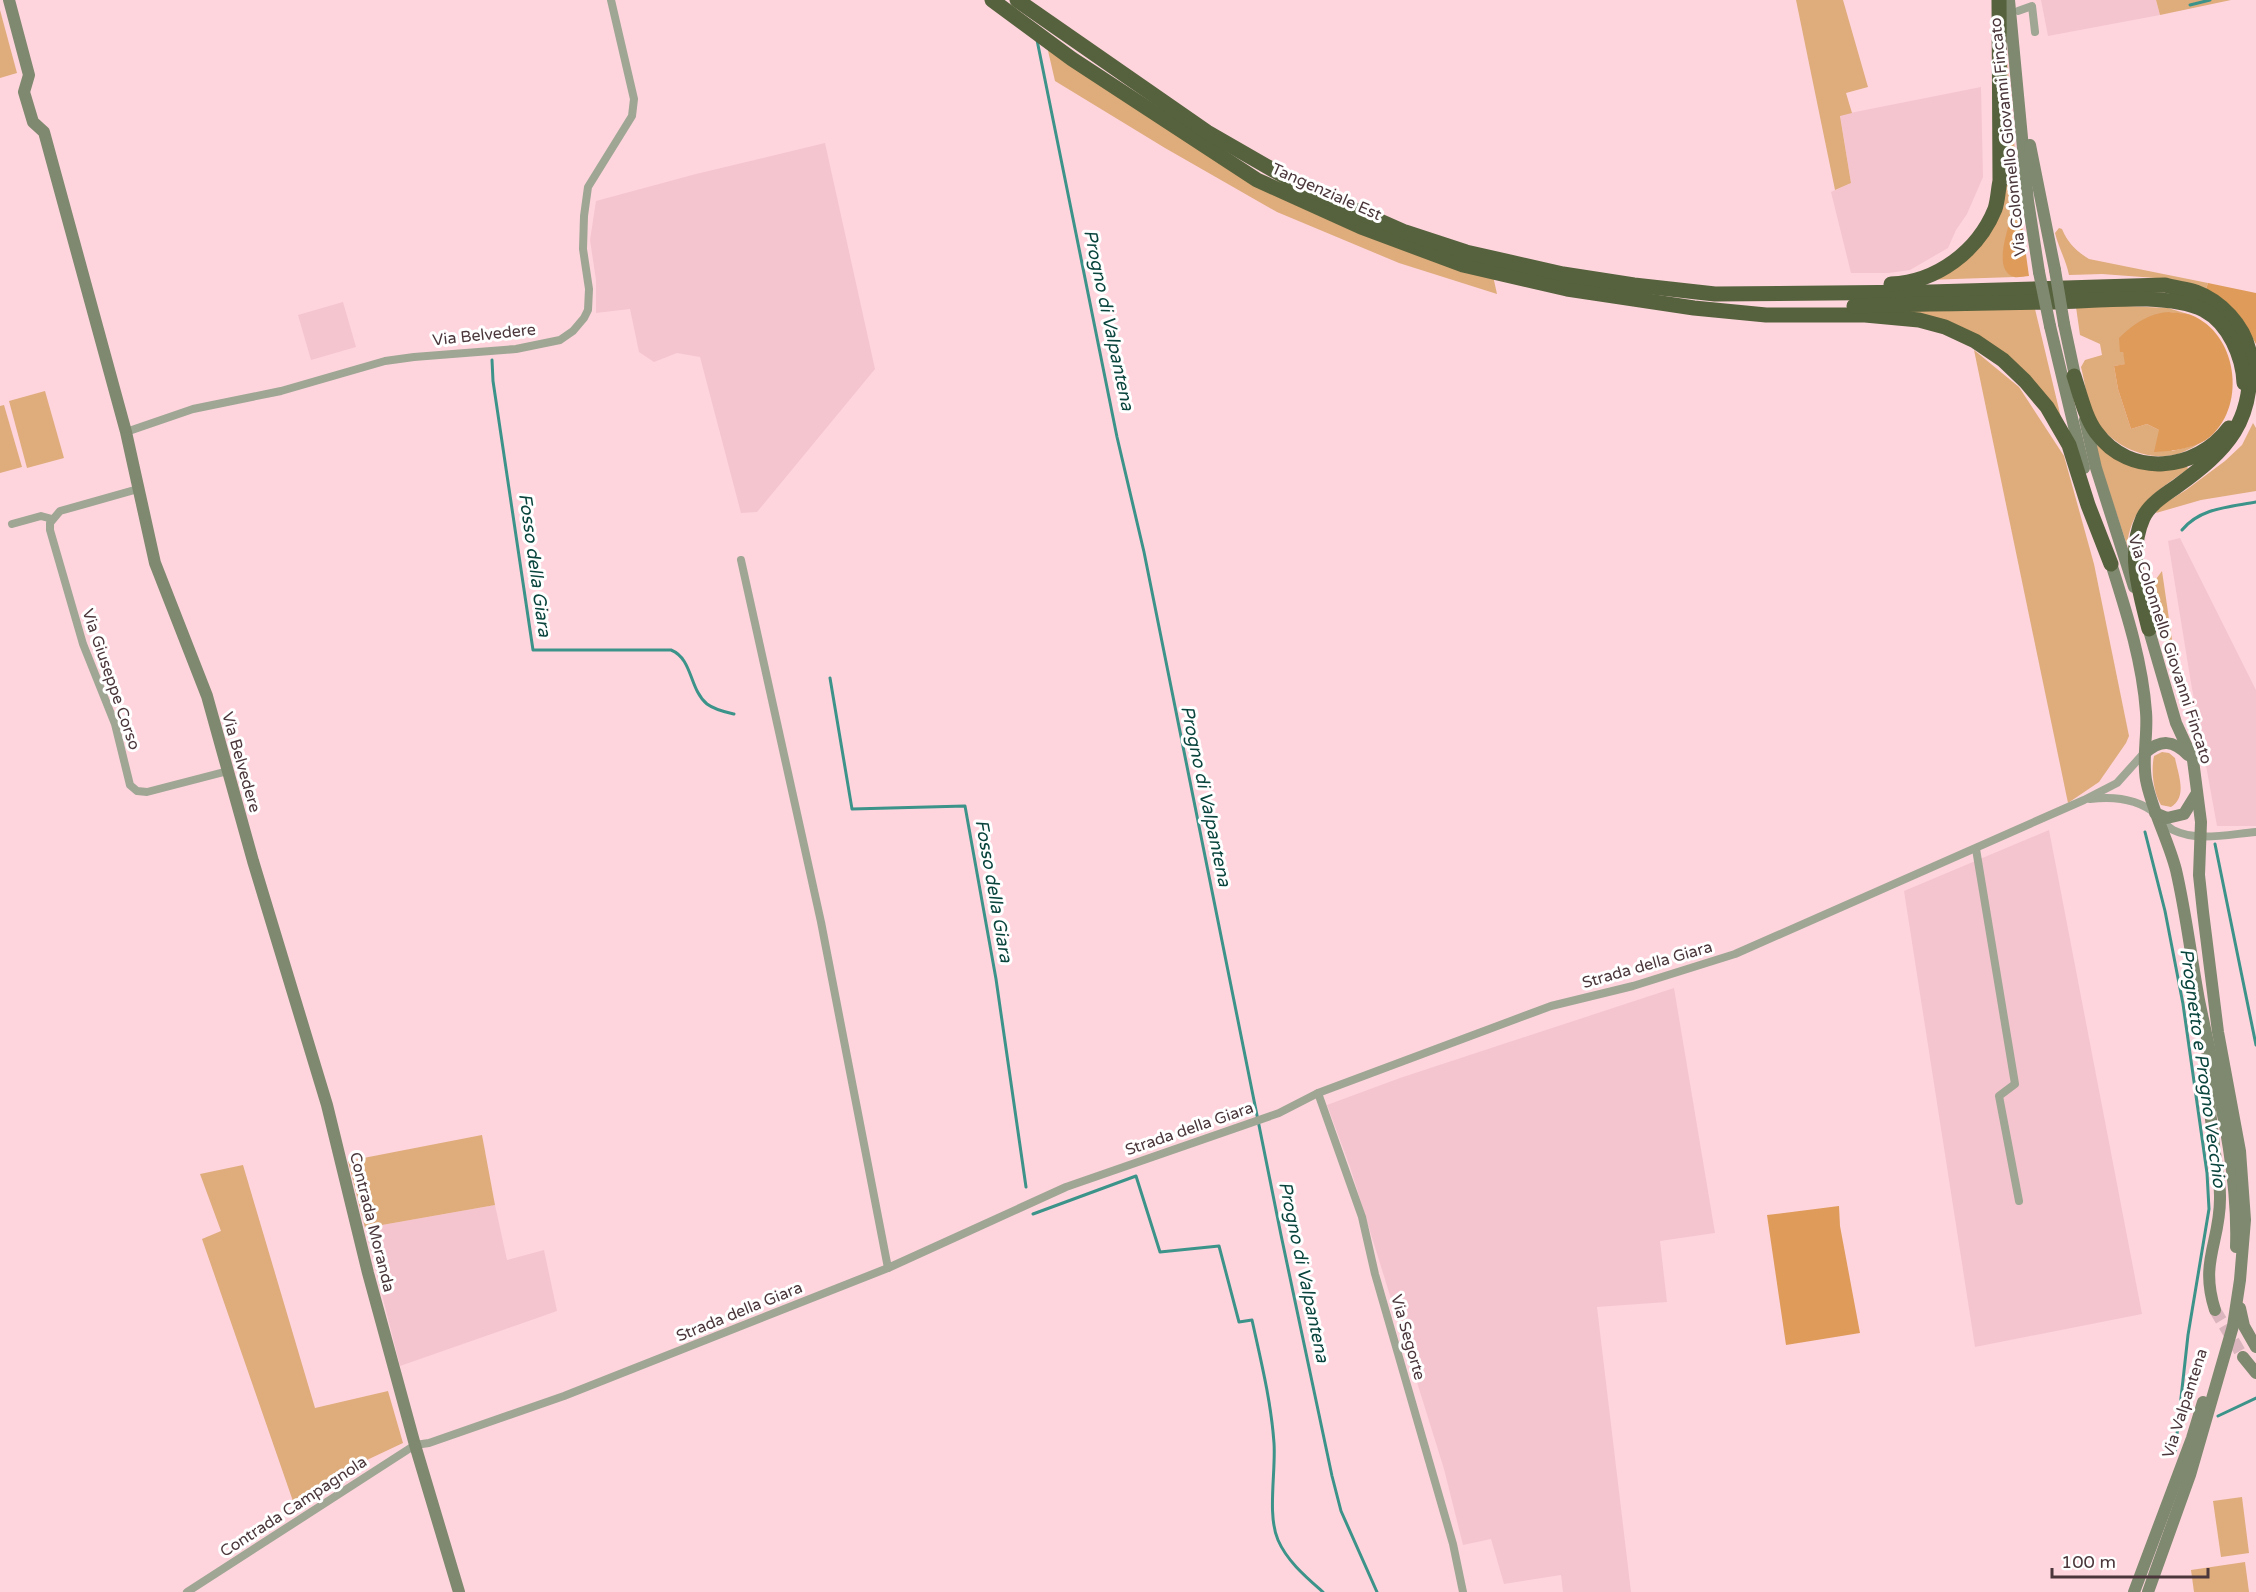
<svg xmlns="http://www.w3.org/2000/svg" width="2256" height="1592" viewBox="0 0 2256 1592" font-family="'Varela Round',sans-serif">
	<style>
		.built { fill: #f5c5cf }
		.green { fill: #dfac7c }
		.forest { fill: #de9b5a }
		.lines { fill: none; stroke-linecap: round; stroke-linejoin: round }
		.stream { stroke: #3c9389; stroke-width: 3 }
		.secondary-tunnel { stroke: #dab5bd; stroke-width: 12; stroke-dasharray: 12 6; stroke-linecap: butt }
		.street { stroke: #9fa694; stroke-width: 8 }
		.secondary { stroke: #7f896f; stroke-width: 12 }
		.highway { stroke: #56623d; stroke-width: 15 }
		.secondary-bridge { stroke: #7f896f; stroke-width: 12 }
		.labels { text-anchor: middle; stroke-width: 6; stroke-linejoin: round; paint-order: stroke }
		.street-label { font-size: 16px; fill: #4b373b; stroke: #fff }
		.water-label { font-size: 18px; font-style: italic; fill: #09443d; stroke: #fff }
	</style>
	<rect width="100%" height="100%" fill="#fed5dd"/>
	<g class="built">
		<polygon points="2041,0 2156,0 2160,15 2048,36"/>
		<polygon points="1981,87 1983,177 1967,214 1956,230 1948,248 1910,270 1889,273 1851,273 1831,192 1851,183 1840,115"/>
		<polygon points="825,143 875,369 757,512 741,513 700,357 677,353 654,362 639,352 630,309 596,313 596,280 590,240 596,201 696,174"/>
		<polygon points="343,302 356,347 311,360 298,315"/>
		<polygon points="2180,538 2256,690 2256,826 2217,826 2191,683 2168,541"/>
		<polygon points="2049,830 2142,1314 1975,1347 1904,891"/>
		<polygon points="1674,988 1715,1233 1660,1241 1667,1302 1597,1307 1631,1592 1563,1592 1561,1575 1504,1584 1491,1539 1463,1545 1444,1469 1350,1167 1327,1105 1400,1078"/>
		<polygon points="495,1205 507,1260 544,1250 557,1311 400,1366 365,1228"/>
	</g>
	<g class="green">
		<polygon points="1796,0 1843,0 1868,87 1846,93 1852,113 1840,116 1851,183 1835,190"/>
		<polygon points="2156,0 2231,0 2160,15"/>
		<polygon points="0,10 17,73 0,78"/>
		<polygon points="2005,38 2021,219 2008,227 2006,271 2014,277 1925,280 1935,277 1997,210"/>
		<polygon points="1046,42 1269,190 1493,276 1497,294 1399,263 1277,212 1165,148 1055,81"/>
		<path d="M2059,228L2062,229C2068,243 2076,251 2089,259L2208,283L2206,289L2169,279L2102,274L2069,275C2066,260 2059,249 2055,233Z"/>
		<path d="M2124,306L2168,308L2191,315L2169,312L2120,352L2123,351L2126,364L2114,366L2118,389L2131,429L2147,424L2159,430L2172,451L2192,446L2210,436C2199,444 2187,452 2173,455C2143,461 2107,443 2094,416C2087,401 2085,383 2081,367L2085,360L2102,355L2100,344L2080,335L2076,307Z"/>
		<polygon points="2035,309 2062,422 2025,371 1998,350 1899,310"/>
		<polygon points="1974,350 2019,387 2064,456 2094,564 2129,736 2126,743 2099,782 2068,803"/>
		<polygon points="45,391 64,458 27,468 9,401"/>
		<polygon points="4,405 22,467 0,473 0,406"/>
		<polygon points="2253,423 2256,428 2256,491 2201,500 2156,513 2159,507 2186,490 2225,461 2242,445"/>
		<path d="M2093,443C2100,446 2106,453 2112,457C2139,473 2158,470 2187,466L2188,469C2156,492 2132,504 2127,545Z"/>
		<polygon points="2162,571 2176,667 2184,680 2179,683 2176,681 2162,629 2152,614 2148,590"/>
		<path d="M2162,752L2169,753L2175,758C2178,774 2188,797 2171,807L2161,805C2153,792 2151,770 2154,756Z"/>
		<polygon points="482,1135 495,1205 365,1228 348,1161"/>
		<polygon points="243,1165 315,1408 388,1391 403,1443 369,1459 295,1507 202,1239 221,1231 200,1174"/>
		<polygon points="2242,1497 2249,1553 2221,1557 2213,1501"/>
		<polygon points="2245,1562 2249,1592 2194,1592 2191,1570"/>
	</g>
	<g class="forest">
		<path d="M2021,219L2029,276C2025,276 2018,278 2014,277C1995,271 2005,240 2008,227Z"/>
		<polygon points="2208,283 2256,293 2256,344 2241,318 2206,289"/>
		<path d="M2169,312C2176,313 2185,313 2191,315C2237,333 2247,404 2211,436C2196,449 2172,451 2154,452L2159,430L2147,424L2131,429L2118,389L2114,366L2125,364L2123,352H2120L2119,338C2133,324 2149,313 2169,312Z"/>
		<polygon points="1839,1206 1840,1226 1860,1333 1786,1345 1767,1215"/>
	</g>
	<g class="lines">
		<g class="stream">
			<polyline points="2190,5 2210,0"/>
			<polyline points="1037,40 1117,437 1144,552 1281,1235 1332,1476 1341,1511 1377,1592"/>
			<path d="M492,360L493,381L533,650H671C693,659 689,689 707,704C715,710 725,712 734,714"/>
			<path d="M2182,530C2200,508 2229,507 2256,502"/>
			<polyline points="830,678 852,809 965,806 996,979 1026,1187"/>
			<polyline points="2145,832 2165,911 2183,1004 2207,1173 2209,1209 2188,1335 2175,1452"/>
			<polyline points="2215,844 2256,1045"/>
			<path d="M1033,1214L1136,1176L1160,1252L1219,1246L1239,1322L1252,1320C1261,1361 1271,1401 1274,1443C1276,1471 1267,1515 1278,1540C1287,1561 1306,1577 1323,1592"/>
			<polyline points="2218,1416 2256,1398"/>
		</g>
		<polyline class="secondary-tunnel" points="2215,1310 2243,1357"/>
		<g class="street">
			<polyline points="2018,11 2032,6 2035,32"/>
			<polyline points="126,432 193,409 281,391 385,361 414,357 516,349 560,340 573,331 584,318 588,310 589,289 583,249 584,216 588,187 632,116 634,99 611,0"/>
			<polyline points="138,489 60,511 50,523 50,530 83,644 115,724 130,785 137,791 147,792 228,771"/>
			<polyline points="12,524 41,516 52,519"/>
			<polyline points="741,560 821,922 888,1268"/>
			<path d="M2090,799C2114,796 2137,798 2156,814C2162,820 2166,826 2173,830C2197,842 2230,834 2256,832"/>
			<polyline points="1976,849 2015,1084 1999,1096 2019,1201"/>
			<polyline points="1318,1093 1362,1217 1375,1274 1453,1544 1463,1592"/>
			<polyline points="187,1592 415,1445 429,1443 564,1396 888,1268 1066,1187 1279,1113 1318,1093 1551,1006 1633,986 1735,954 2084,800 2117,783 2144,753"/>
		</g>
		<g class="secondary">
			<polyline points="9,0 29,75 24,92 33,122 44,132 126,432 155,563 207,696 253,861 327,1105 368,1273 415,1445 459,1592"/>
			<polyline points="2009,0 2028,201 2039,272"/>
			<polyline points="2030,145 2055,270"/>
			<polyline points="2064,324 2077,385"/>
			<polyline points="2050,326 2084,468"/>
			<polyline points="2085,420 2096,468 2134,587"/>
			<path d="M2109,557C2125,608 2142,658 2146,712C2148,734 2142,757 2146,780C2152,811 2168,839 2176,870C2186,913 2191,957 2199,1000C2215,1079 2239,1167 2236,1247"/>
			<polyline points="2146,620 2176,723 2193,760 2201,822 2199,875 2203,912 2218,1032 2240,1151 2245,1220 2240,1280 2233,1326 2190,1475 2148,1592"/>
			<path d="M2145,753C2161,739 2173,740 2188,755"/>
			<polyline points="2155,813 2167,818 2184,814 2197,793"/>
			<path d="M2204,1059C2207,1088 2211,1117 2214,1146C2216,1163 2220,1179 2220,1196C2221,1241 2199,1261 2215,1310"/>
			<polyline points="2240,1308 2244,1326 2256,1347"/>
			<polyline points="2243,1357 2256,1373"/>
			<polyline points="2134,1592 2192,1438 2203,1402"/>
		</g>
		<g class="highway">
			<polyline points="992,0 1072,59 1257,180 1361,227 1463,265 1567,289 1694,308 1766,315 1865,315 1919,320 1945,327 1975,341 2003,360 2025,381 2047,407 2069,445 2088,505 2111,564"/>
			<path d="M1017,0L1207,132L1301,186L1405,232L1466,252L1563,274L1634,285L1715,294L1930,292L2165,285C2175,288 2187,289 2196,292C2221,301 2244,326 2249,351C2256,422 2227,450 2176,487C2164,495 2149,505 2143,518C2127,554 2140,592 2149,629"/>
			<path d="M1891,284C1937,282 1978,251 1995,209C1998,200 1998,190 2000,181L1999,0"/>
			<path d="M1854,306C1921,304 1988,303 2055,302C2096,301 2167,292 2204,310C2229,323 2243,357 2244,383"/>
			<path d="M2074,376C2080,394 2085,417 2096,432C2130,479 2197,471 2229,428"/>
		</g>
		<g class="secondary-bridge">
			<polyline points="2055,270 2064,324"/>
			<polyline points="2039,272 2050,326"/>
		</g>
	</g>
	<g class="labels">
		<g class="street-label">
			<text transform="translate(2007 137) rotate(-96)" y="6">Via Colonnello Giovanni Fincato</text>
			<text transform="translate(1327 191) rotate(24)" y="6">Tangenziale Est</text>
			<text transform="translate(484 334) rotate(-6)" y="6">Via Belvedere</text>
			<text transform="translate(2171 649) rotate(72)" y="6">Via Colonnello Giovanni Fincato</text>
			<text transform="translate(112 679) rotate(71)" y="6">Via Giuseppe Corso</text>
			<text transform="translate(242 762) rotate(74)" y="6">Via Belvedere</text>
			<text transform="translate(1647 964) rotate(-16)" y="6">Strada della Giara</text>
			<text transform="translate(1189 1128) rotate(-19)" y="6">Strada della Giara</text>
			<text transform="translate(373 1222) rotate(76)" y="6">Contrada Moranda</text>
			<text transform="translate(739 1311) rotate(-22)" y="6">Strada della Giara</text>
			<text transform="translate(1409 1337) rotate(74)" y="6">Via Segorte</text>
			<text transform="translate(2184 1403) rotate(-72)" y="6">Via Valpantena</text>
			<text transform="translate(293 1506) rotate(-33)" y="6">Contrada Campagnola</text>
		</g>
		<g class="water-label">
			<text transform="translate(1109 320) rotate(78)" y="6">Progno di Valpantena</text>
			<text transform="translate(535 565) rotate(82)" y="6">Fosso della Giara</text>
			<text transform="translate(1206 796) rotate(78)" y="6">Progno di Valpantena</text>
			<text transform="translate(994 891) rotate(80)" y="6">Fosso della Giara</text>
			<text transform="translate(2203 1068) rotate(82)" y="6">Prognetto e Progno Vecchio</text>
			<text transform="translate(1304 1272) rotate(78)" y="6">Progno di Valpantena</text>
		</g>
	</g>
	<path d="M2052 1568v9h156v-9" fill="none" stroke="#4b373b" stroke-width="3"/>
	<text x="2061" y="1568" font-size="18" fill="#4b373b" stroke="#ffffff" stroke-width="4.5" paint-order="stroke">100 m</text>
</svg>
